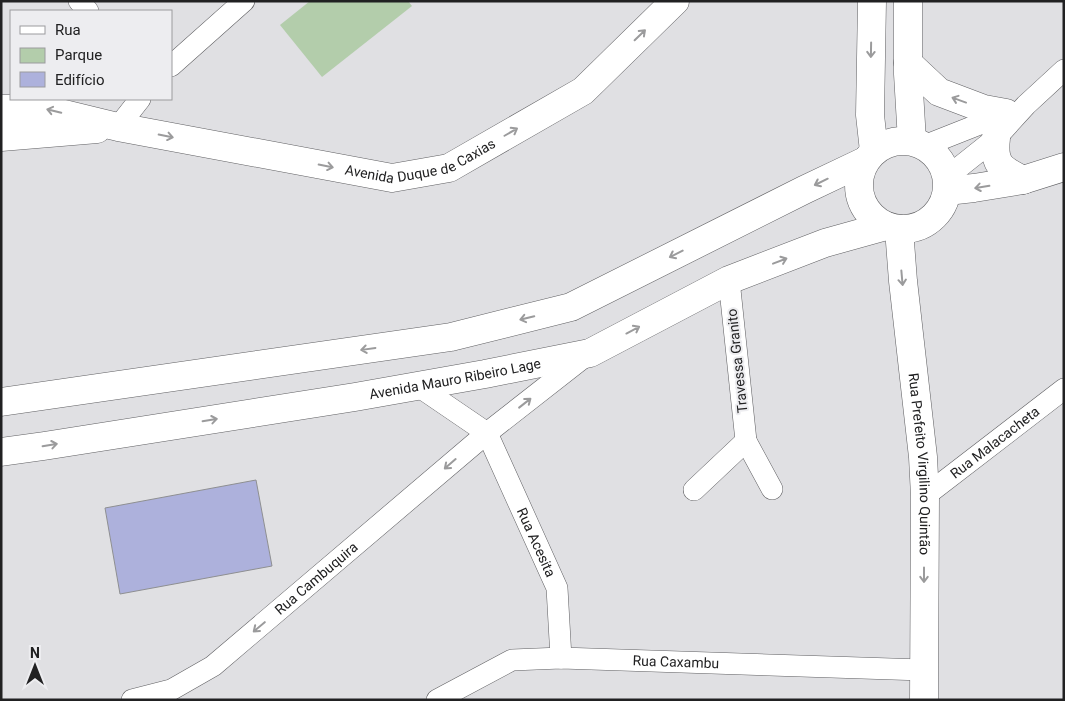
<svg xmlns="http://www.w3.org/2000/svg" width="1065" height="701" viewBox="0 0 1065 701" font-family="Roboto,sans-serif">
	<style>
		.green { fill: #b3cdab }
		.building { fill: #adb1dc; stroke: #8e8f91 }
		.lines { fill: none; stroke-linecap: round; stroke-linejoin: round }
		.minor-casing { stroke: #5f5f62; stroke-width: 22 }
		.tertiary-casing { stroke: #5f5f62; stroke-width: 29 }
		.minor { stroke: #fff; stroke-width: 21 }
		.tertiary { stroke: #fff; stroke-width: 28 }
		.oneway { stroke: #9b9b9c }
		.labels { text-anchor: middle; stroke-width: 4; stroke-linejoin: round; paint-order: stroke }
		.street-label { font-size: 14px; fill: #212122; stroke: #ededf0 }
	</style>
	<rect width="100%" height="100%" fill="#e0e0e3"/>
	<polygon class="green" points="310,1 408,1 412,6 322,77 280,25"/>
	<polygon class="building" points="256,480 272,566 120,594 105,508"/>
	<g class="lines">
		<defs>
			<g id="minor">
				<polyline points="79,1 88,11"/>
				<polyline points="171,66 244,1"/>
				<polyline points="118,127 140,99"/>
				<polyline points="924,146 1010,112"/>
				<polyline points="947,177 996,138 1026,105 1064,70"/>
				<polyline points="418,386 487,433"/>
				<path id="s1" d="M487,433L557,588L561,658"/>
				<polyline points="746,441 772,489"/>
				<polyline points="694,490 746,441 729,280"/>
				<path id="s2" d="M925,496L1064,389"/>
				<path id="s3" d="M132,700L171,690L213,666L487,433L588,354"/>
				<path id="s4" d="M437,700L512,660L561,658L923,670"/>
			</g>
			<g id="tertiary">
				<polyline points="872,1 870,115 874,151"/>
				<polyline points="908,1 908,74 912,141"/>
				<polyline points="908,63 939,92 984,109 1006,113"/>
				<path id="s5" d="M1,109H44L118,127L392,178L449,168L583,91L675,1"/>
				<polyline points="1,137 97,129"/>
				<path d="M996,138C993,165 1001,169 1023,180"/>
				<circle cx="903" cy="185" r="44"/>
				<polyline points="947,191 974,188 1023,180 1064,167"/>
				<path id="s6" d="M899,229L903,281L923,457L925,496L924,700"/>
				<polyline points="1,402 451,337 571,307 804,190 865,161"/>
				<path id="s7" d="M1,452L44,446L355,397L485,374L590,353L729,280L825,243L886,226"/>
			</g>
		</defs>
		<use href="#minor" class="minor-casing"/>
		<use href="#tertiary" class="tertiary-casing"/>
		<use href="#minor" class="minor"/>
		<use href="#tertiary" class="tertiary"/>
	</g>
	<defs><path id="oneway-shaft" d="M-6 0H5M1.5-3L5.5 0L1.5 3" fill="none" stroke-width="1.6" stroke-linecap="round" stroke-linejoin="round" transform="scale(1.25)"/></defs>
	<g class="oneway">
		<use href="#oneway-shaft" transform="translate(640 35) rotate(-44)"/>
		<use href="#oneway-shaft" transform="translate(871 50) rotate(91)"/>
		<use href="#oneway-shaft" transform="translate(959 100) rotate(-160)"/>
		<use href="#oneway-shaft" transform="translate(54 111) rotate(-166)"/>
		<use href="#oneway-shaft" transform="translate(511 132) rotate(-30)"/>
		<use href="#oneway-shaft" transform="translate(166 136) rotate(11)"/>
		<use href="#oneway-shaft" transform="translate(326 166) rotate(11)"/>
		<use href="#oneway-shaft" transform="translate(821 182) rotate(154)"/>
		<use href="#oneway-shaft" transform="translate(982 187) rotate(171)"/>
		<use href="#oneway-shaft" transform="translate(676 254) rotate(153)"/>
		<use href="#oneway-shaft" transform="translate(780 261) rotate(-21)"/>
		<use href="#oneway-shaft" transform="translate(902 278) rotate(85)"/>
		<use href="#oneway-shaft" transform="translate(527 318) rotate(166)"/>
		<use href="#oneway-shaft" transform="translate(633 330) rotate(-28)"/>
		<use href="#oneway-shaft" transform="translate(368 349) rotate(172)"/>
		<use href="#oneway-shaft" transform="translate(525 403) rotate(-38)"/>
		<use href="#oneway-shaft" transform="translate(210 420) rotate(-9)"/>
		<use href="#oneway-shaft" transform="translate(50 445) rotate(-9)"/>
		<use href="#oneway-shaft" transform="translate(450 464) rotate(139)"/>
		<use href="#oneway-shaft" transform="translate(924 575) rotate(90)"/>
		<use href="#oneway-shaft" transform="translate(259 627) rotate(140)"/>
	</g>
	<g class="labels">
		<g class="street-label">
			<text dy="5" stroke="none"><textPath href="#s5" startOffset="429">Avenida Duque de Caxias</textPath></text>
			<text transform="translate(737 361) rotate(-96)" y="5">Travessa Granito</text>
			<text dy="5" stroke="none"><textPath href="#s7" startOffset="460">Avenida Mauro Ribeiro Lage</textPath></text>
			<text dy="5" stroke="none"><textPath href="#s2" startOffset="88">Rua Malacacheta</textPath></text>
			<text dy="5" stroke="none"><textPath href="#s6" startOffset="236">Rua Prefeito Virgilino Quintão</textPath></text>
			<text dy="5" stroke="none"><textPath href="#s1" startOffset="120">Rua Acesita</textPath></text>
			<text dy="5" stroke="none"><textPath href="#s3" startOffset="224">Rua Cambuquira</textPath></text>
			<text dy="5" stroke="none"><textPath href="#s4" startOffset="249">Rua Caxambu</textPath></text>
		</g>
	</g>
	<rect width="1065" height="701" fill="none" stroke="#212122" stroke-width="5"/>
	<rect x="10" y="10" width="162" height="90" fill="#ededf0" stroke="#9b9b9e"/>
	<rect x="20" y="26" width="25" height="8" fill="#ffffff" stroke="#9b9b9e"/>
	<text x="55" y="35" font-size="15" fill="#212122">Rua</text>
	<rect x="20" y="48" width="25" height="15" fill="#b3cdab" stroke="#9b9b9e"/>
	<text x="55" y="60" font-size="15" fill="#212122">Parque</text>
	<rect x="20" y="72" width="25" height="15" fill="#adb1dc" stroke="#9b9b9e"/>
	<text x="55" y="85" font-size="15" fill="#212122">Edifício</text>
	<g transform="translate(35 666)" stroke="#ededf0" stroke-width="4" paint-order="stroke">
	<path d="M0-4L9 19L0 12L-9 19Z" fill="#212122"/>
	<text y="-8" font-size="14" font-weight="bold" text-anchor="middle" fill="#212122">N</text>
	</g>
</svg>
